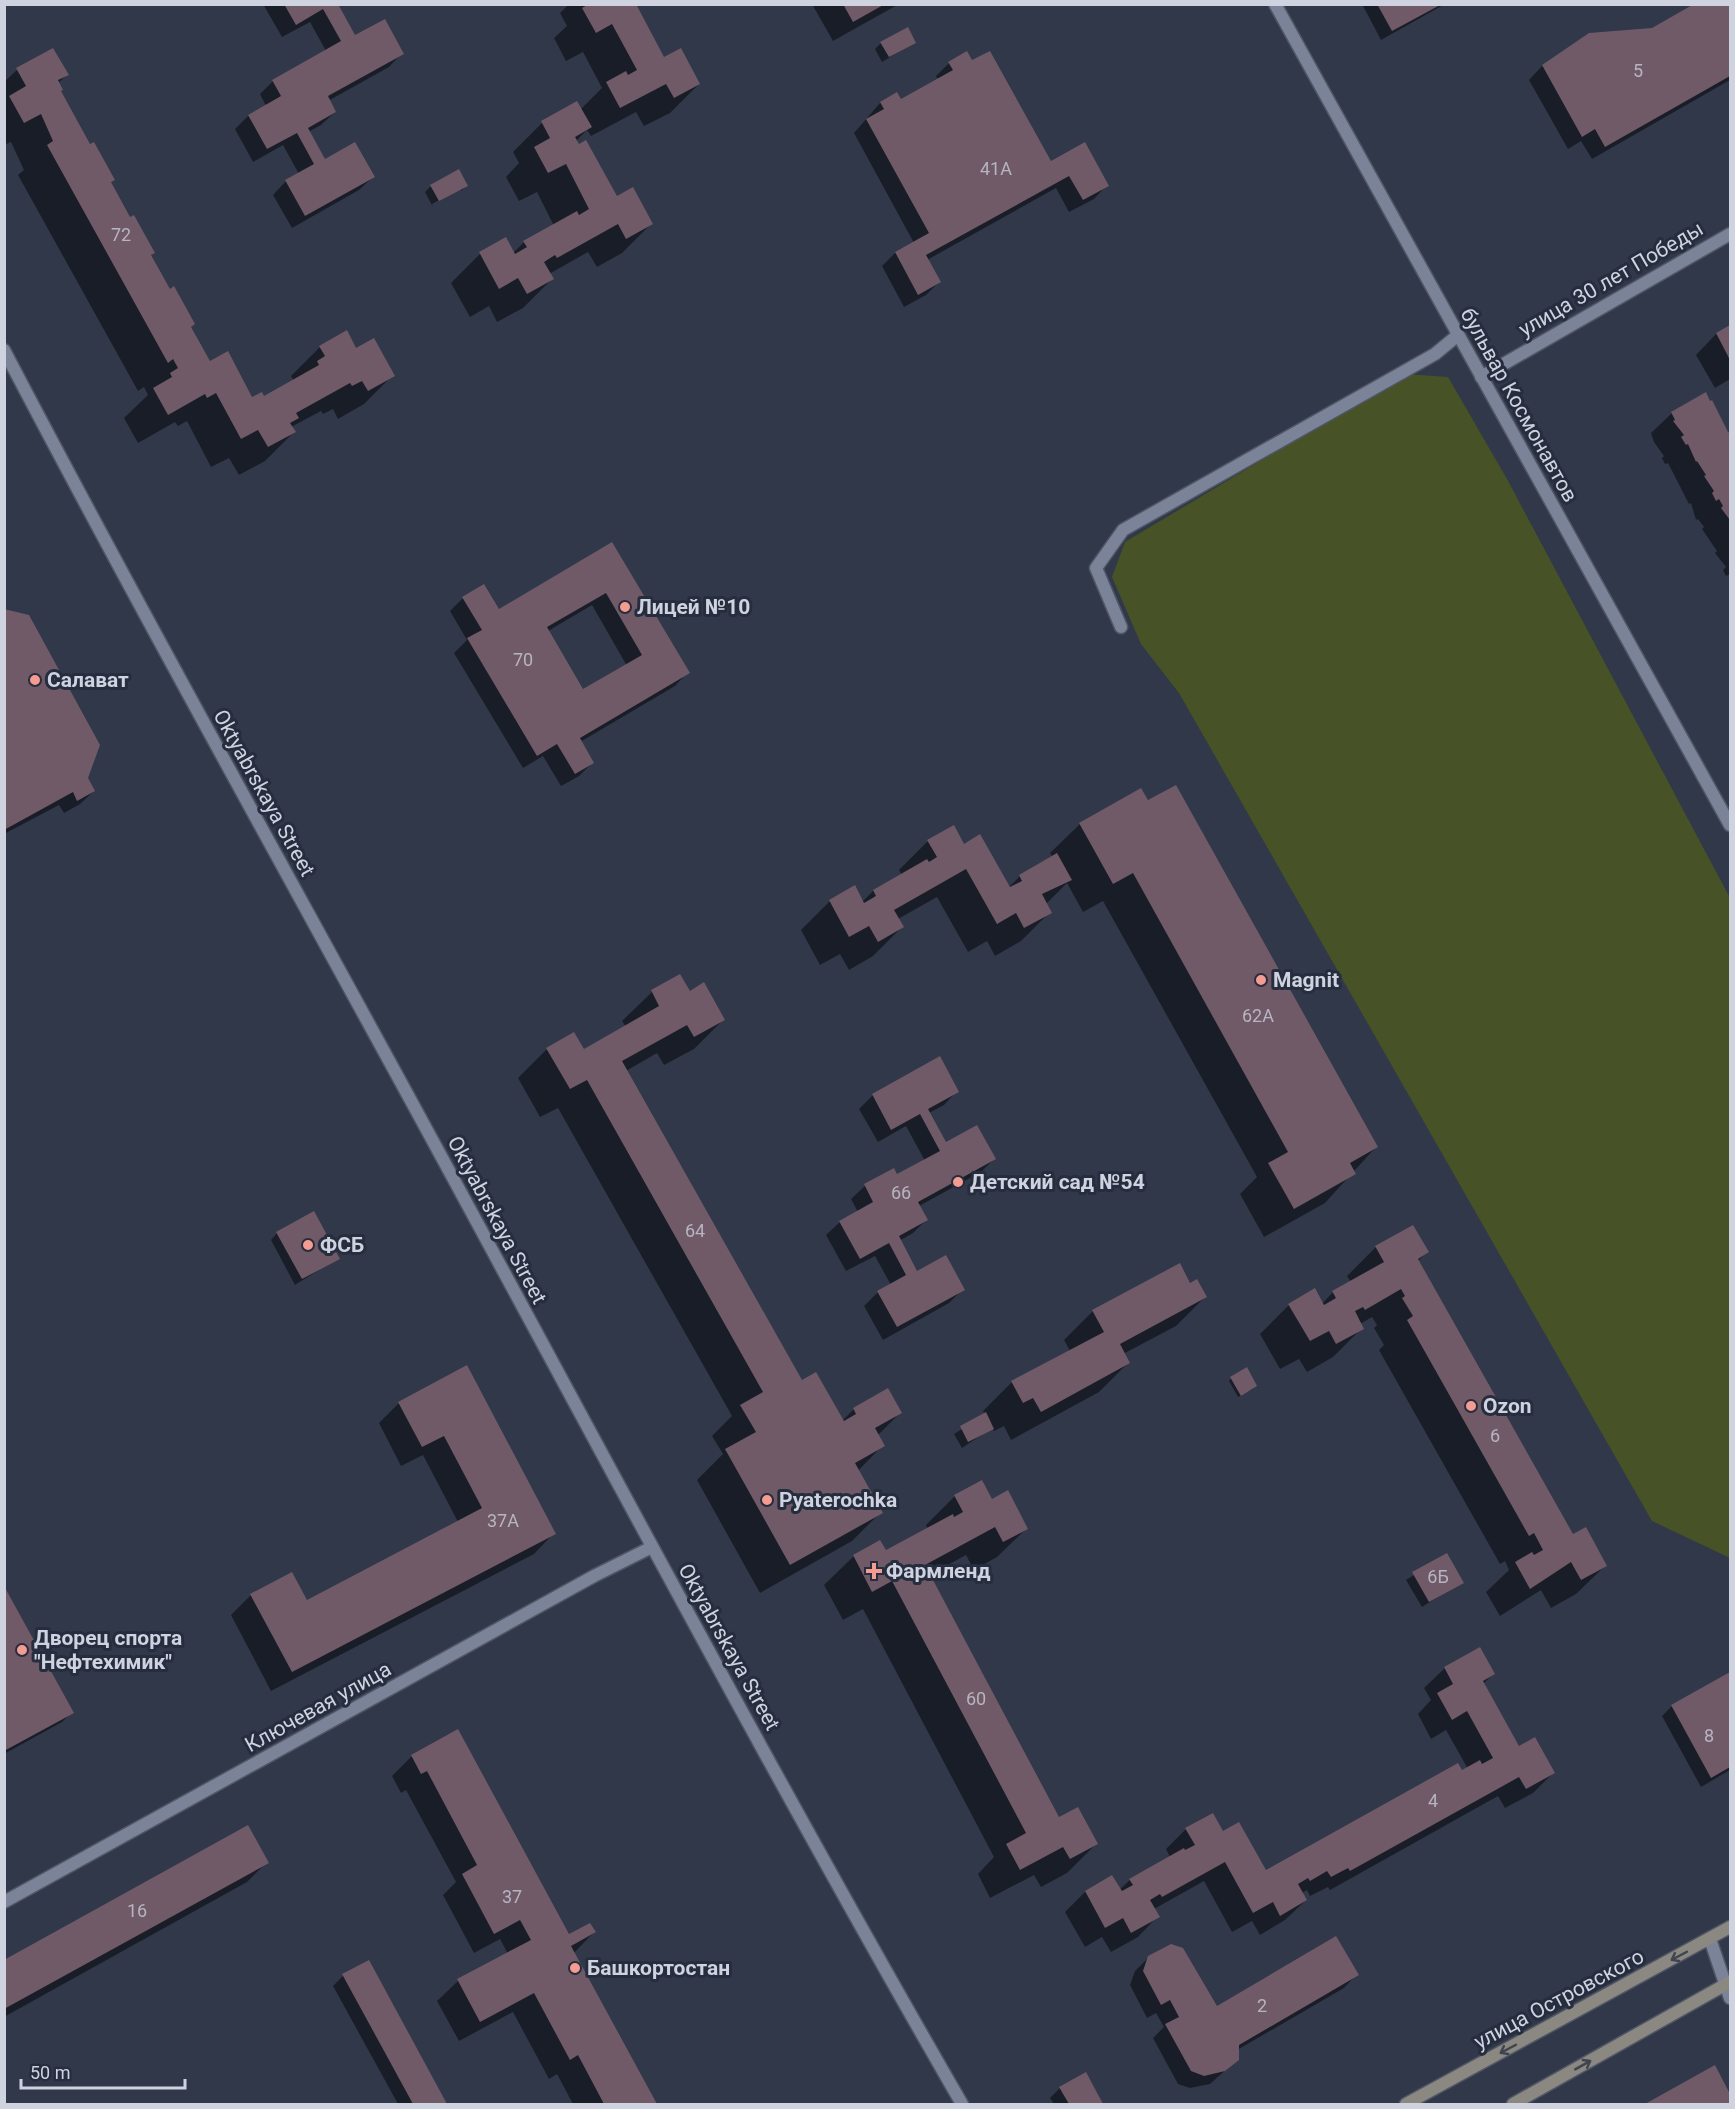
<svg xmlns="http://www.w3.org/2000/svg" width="1735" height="2109" viewBox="0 0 1735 2109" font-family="Roboto,sans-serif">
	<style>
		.green { fill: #475326 }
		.shadow { fill: #0007; fill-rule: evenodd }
		.building { fill: #705a67; fill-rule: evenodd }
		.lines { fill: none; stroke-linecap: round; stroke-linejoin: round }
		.minor-casing { stroke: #4f5564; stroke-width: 15 }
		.tertiary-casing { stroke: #4f5564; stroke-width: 15 }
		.secondary-casing { stroke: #4f5564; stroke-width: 15 }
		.minor { stroke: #7a8398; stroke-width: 12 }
		.tertiary { stroke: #7a8398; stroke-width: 12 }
		.secondary { stroke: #8a8880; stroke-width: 12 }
		.oneway { stroke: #3f444f }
		.poi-dot { fill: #f59c92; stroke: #262d3f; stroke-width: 2 }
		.labels { text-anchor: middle; stroke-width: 6; stroke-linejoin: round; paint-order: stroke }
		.number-label { font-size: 18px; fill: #b6b5c1 }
		.street-label { font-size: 21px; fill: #ced3df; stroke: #262d3f }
		.poi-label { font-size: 21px; font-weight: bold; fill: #ced3df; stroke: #262d3f; text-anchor: start }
	</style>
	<rect width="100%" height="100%" fill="#30384a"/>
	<polygon class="green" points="1406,374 1448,377 1507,479 1730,898 1730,1558 1652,1521 1179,693 1141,644 1112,577 1125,542"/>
	<g class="shadow">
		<polygon points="263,4 340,4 337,6 355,37 402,53 389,67 328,101 335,112 321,125 308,132 324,161 373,177 359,190 292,228 273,195 286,181 299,174 283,145 253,162 235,129 248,116 266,106 260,94 273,81 326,51 310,22 282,37"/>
		<polygon points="569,4 634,4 663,59 699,84 670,113 644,126 636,112 591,136 587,130 576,141 616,198 651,224 622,253 597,267 588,252 549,274 552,279 523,308 497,322 489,306 470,317 451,283 480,254 505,239 513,253 524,242 554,226 537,192 519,201 506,177 519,163 513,152 542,123 580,110 602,88 583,52 566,61 554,38 567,26 560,13"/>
		<polygon points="812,4 899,4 833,41"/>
		<polygon points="1362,4 1445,4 1381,40"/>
		<polygon points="1697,4 1730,4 1730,80 1592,159 1581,141 1568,149 1529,80 1542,66 1590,34 1652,30"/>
		<polygon points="914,42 882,62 875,49 881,43"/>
		<polygon points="949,63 1050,163 1107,185 1094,199 1069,212 1056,188 927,260 939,282 926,295 904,307 882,266 895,253 914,243 854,133 880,103 896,94 900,101 938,80 936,76"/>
		<polygon points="17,70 67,75 58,83 59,92 129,219 154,252 150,256 209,363 252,399 263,398 294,381 291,376 320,347 356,350 393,375 364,404 338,419 333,409 323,414 321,411 291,427 294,432 265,461 239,475 229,458 211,467 187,421 178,426 175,422 138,443 124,418 148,395 144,387 138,391 18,175 24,170 11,142 4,145 4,82"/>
		<polygon points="431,186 466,186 461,191 461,188 432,204 433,207 425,192"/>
		<polygon points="1730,327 1730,379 1715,388 1696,355 1716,334"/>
		<polygon points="1705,394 1730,437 1730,577 1730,574 1726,576 1723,570 1726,567 1715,553 1717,551 1702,529 1704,527 1698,519 1696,520 1691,503 1689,504 1668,463 1665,464 1662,458 1664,456 1654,442 1651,433 1672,413"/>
		<path d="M611,544L688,672L675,686L580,742L593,762L579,776L561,786L543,756L523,768L454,653L467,640L450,611L463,598L498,611ZM592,605L627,666L583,692L548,631Z"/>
		<polygon points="4,610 94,791 80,804 64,813 59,805 4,834"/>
		<polygon points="1141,790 1376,1147 1325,1203 1264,1237 1240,1194 1257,1177 1103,901 1083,912 1067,883 1046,904 1050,912 1021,941 995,956 987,941 968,952 937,897 898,919 902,927 873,956 849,970 840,954 820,965 801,930 830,901 862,902 873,891 902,875 899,870 928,841 963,846 1009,887 1020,876 1053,858 1050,853 1080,824"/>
		<polygon points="679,976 689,993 723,1020 694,1049 664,1065 657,1053 626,1071 801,1382 842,1421 854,1409 888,1390 901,1412 877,1436 883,1445 858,1471 881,1512 852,1541 760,1593 697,1480 723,1454 712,1436 732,1416 558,1108 540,1117 518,1078 547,1049 583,1051 626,1027 622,1021 652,992"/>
		<polygon points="939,1058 957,1091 944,1105 929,1113 946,1144 994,1159 981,1172 919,1206 926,1220 913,1233 899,1241 917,1273 963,1289 949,1303 883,1340 864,1306 878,1292 891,1285 875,1256 846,1271 826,1235 840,1222 858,1212 851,1199 865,1186 897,1176 925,1161 906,1126 878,1142 859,1109 873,1095"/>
		<polygon points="277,1233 338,1258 295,1285 271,1240"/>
		<polygon points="1376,1247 1427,1252 1418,1261 1573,1536 1606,1565 1576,1594 1551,1608 1541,1590 1500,1616 1486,1592 1509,1570 1505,1561 1500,1564 1379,1350 1384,1345 1374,1328 1377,1325 1372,1317 1360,1324 1362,1328 1333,1357 1307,1372 1299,1359 1280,1369 1260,1334 1289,1305 1322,1304 1333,1292 1351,1282 1347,1276"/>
		<polygon points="1205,1297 1176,1326 1123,1354 1128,1363 1099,1392 1011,1440 1004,1426 994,1431 992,1428 962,1448 954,1434 985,1415 983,1411 1012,1382 1070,1351 1064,1340 1093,1311"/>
		<polygon points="466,1367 554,1533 534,1554 271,1691 231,1615 251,1595 306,1602 458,1522 423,1455 401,1466 379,1423 399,1403"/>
		<polygon points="1231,1378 1253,1389 1238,1397 1229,1381"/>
		<polygon points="955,1496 991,1501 1027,1528 997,1557 974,1570 966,1555 929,1575 1058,1819 1096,1844 1067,1873 1041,1887 1034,1875 990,1898 978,1874 994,1857 863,1609 843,1620 824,1585 854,1556 885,1552 928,1529 926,1525"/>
		<polygon points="1446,1555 1462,1582 1422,1607 1406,1580"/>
		<polygon points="4,1590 72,1712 62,1722 4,1754"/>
		<polygon points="1479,1649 1493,1674 1483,1684 1519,1748 1553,1773 1533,1793 1505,1808 1498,1796 1330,1890 1328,1887 1310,1896 1307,1890 1302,1893 1306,1900 1285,1920 1260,1935 1252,1921 1232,1932 1204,1881 1154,1909 1158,1916 1138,1937 1111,1952 1102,1937 1085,1947 1065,1912 1085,1892 1119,1890 1130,1880 1170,1857 1166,1849 1186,1829 1222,1833 1265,1872 1468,1769 1446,1730 1431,1739 1418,1714 1431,1700 1424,1688 1445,1668"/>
		<polygon points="1730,1674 1730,1770 1701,1787 1662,1716 1672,1706"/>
		<polygon points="458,1731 569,1936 594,1932 574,1953 656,2104 573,2104 557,2074 549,2079 513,2012 459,2041 437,2001 458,1981 508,1954 500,1939 474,1953 443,1895 456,1882 406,1790 401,1793 392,1776 412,1756"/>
		<polygon points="267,1862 247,1882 4,2017 4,1961"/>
		<polygon points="1149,1957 1216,2008 1357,1974 1344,1988 1237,2050 1238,2059 1210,2084 1190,2088 1178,2084 1153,2038 1164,2027 1156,2013 1147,2018 1130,1985 1135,1971"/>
		<polygon points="368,1962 446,2104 398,2104 333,1986 343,1976"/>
		<polygon points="1714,2067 1730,2097 1730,2104 1648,2104"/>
		<polygon points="1086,2074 1102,2104 1054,2104 1050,2098 1060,2088"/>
	</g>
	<g class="building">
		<polygon points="284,4 338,4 355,35 385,19 404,54 328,96 336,112 308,128 325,159 355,142 375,177 305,216 285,180 314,164 297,133 267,149 248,115 281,96 272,80 341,41 323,9 296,25"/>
		<polygon points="589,4 636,4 664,57 681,48 700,84 674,98 666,84 620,108 606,82 626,71 628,75 637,70 612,24 596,33 582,8"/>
		<polygon points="843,4 885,4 853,22"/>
		<polygon points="1377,4 1442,4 1392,31"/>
		<polygon points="1694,4 1730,4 1730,76 1605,147 1595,129 1582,137 1542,65 1589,33 1652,28"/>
		<polygon points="908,27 916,43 889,57 880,42"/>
		<polygon points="53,48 69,75 58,80 63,90 61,91 90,144 94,142 115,180 111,182 130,217 134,215 155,253 151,255 170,289 174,286 195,324 191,327 210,361 228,351 252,397 262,392 264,396 319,365 317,361 325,356 319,346 347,330 356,348 374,338 395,376 368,391 362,381 352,386 350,383 296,413 299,418 290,423 296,432 268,447 258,430 241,439 216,393 207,398 205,394 168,415 153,388 172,377 170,373 178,368 173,359 168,363 47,145 53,141 41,114 24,123 9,96 26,86 16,68"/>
		<polygon points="967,51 972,60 990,51 1051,161 1085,142 1109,186 1083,200 1069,176 926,255 941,282 918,295 895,252 929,233 866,119 884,109 880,102 897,92 901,99 953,70 948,62"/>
		<polygon points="577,101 592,127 575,137 579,144 586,140 617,196 633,187 653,224 626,239 618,224 557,258 555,255 544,262 554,279 527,294 518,278 499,289 479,252 506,237 515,254 527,247 523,241 577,211 579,215 589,209 566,164 548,173 534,147 550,138 541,121"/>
		<polygon points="459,169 468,186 439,201 430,185"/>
		<polygon points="1730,325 1730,360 1716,333"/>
		<polygon points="1706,392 1710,401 1712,400 1728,432 1730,433 1730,520 1721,508 1723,506 1719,499 1716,501 1712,493 1714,491 1704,476 1706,475 1697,461 1696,462 1688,444 1686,445 1681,437 1684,435 1673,421 1675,420 1671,412"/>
		<path d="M612,542L690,673L580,738L594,763L575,774L557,744L537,756L467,638L482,630L462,597L484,584L499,609ZM606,593L642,655L583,689L547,627Z"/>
		<polygon points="4,609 29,615 100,745 88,778 95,791 77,801 73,792 4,830"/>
		<polygon points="1176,785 1378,1147 1350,1163 1356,1174 1294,1209 1268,1163 1288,1152 1133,873 1113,884 1079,823 1141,788 1148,800"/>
		<polygon points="954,825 964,844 980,834 1010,887 1022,881 1019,875 1057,853 1072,880 1042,894 1052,913 1024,928 1016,913 997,924 966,869 894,910 904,927 878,942 869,926 849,937 829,900 855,885 864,903 876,896 873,890 927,859 929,862 937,857 927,840"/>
		<polygon points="680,974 690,991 704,982 725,1020 694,1037 687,1025 622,1061 802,1380 816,1372 844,1421 856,1414 853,1408 888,1388 902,1413 875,1428 885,1446 855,1463 883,1513 790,1565 725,1449 756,1432 740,1405 763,1392 587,1080 570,1089 546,1048 574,1032 584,1049 659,1006 651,990"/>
		<polygon points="940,1056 959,1092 928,1109 946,1142 977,1125 996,1159 918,1202 928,1220 899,1236 917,1271 946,1255 965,1290 897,1327 877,1291 906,1275 889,1243 860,1259 839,1221 873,1202 864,1184 894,1168 897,1174 940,1151 920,1114 891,1130 872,1094"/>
		<polygon points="314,1211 340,1259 302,1279 276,1232"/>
		<polygon points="1413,1225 1429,1252 1418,1259 1573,1534 1586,1527 1607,1566 1581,1580 1571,1562 1530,1589 1515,1562 1532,1552 1534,1555 1543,1550 1534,1533 1529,1536 1407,1320 1413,1316 1402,1298 1405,1296 1401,1289 1365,1310 1363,1307 1355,1311 1364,1329 1336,1344 1329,1331 1310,1341 1288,1304 1315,1288 1324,1305 1336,1298 1332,1291 1384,1262 1375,1246"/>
		<polygon points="1180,1263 1190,1283 1197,1279 1207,1297 1120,1344 1130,1363 1041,1412 1033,1398 1023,1403 1011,1381 1104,1332 1092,1310"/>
		<polygon points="467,1365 556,1534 292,1672 250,1594 292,1572 307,1600 482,1508 444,1436 422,1447 398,1402"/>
		<polygon points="1247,1367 1257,1386 1241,1396 1230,1377"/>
		<polygon points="986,1412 994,1429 968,1442 960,1426"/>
		<polygon points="982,1480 992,1499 1008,1490 1028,1529 1003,1542 995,1527 925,1565 1059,1817 1078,1807 1098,1844 1070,1859 1063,1847 1020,1870 1006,1844 1026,1833 892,1581 872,1592 853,1555 880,1540 886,1550 953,1514 954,1517 963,1512 954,1495"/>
		<polygon points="1447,1553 1464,1583 1429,1602 1412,1572"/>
		<polygon points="4,1586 74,1713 4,1751"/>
		<polygon points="1480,1647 1495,1674 1483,1681 1519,1746 1535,1737 1555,1773 1526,1789 1519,1777 1350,1871 1348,1868 1331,1877 1327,1871 1310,1881 1308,1878 1298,1884 1307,1900 1280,1916 1273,1902 1253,1913 1225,1862 1162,1897 1160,1894 1150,1900 1160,1917 1131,1933 1123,1918 1105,1928 1085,1891 1112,1875 1122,1891 1133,1885 1129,1879 1184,1848 1185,1850 1195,1845 1185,1828 1213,1813 1223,1831 1239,1822 1266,1870 1458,1763 1462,1770 1480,1760 1482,1764 1493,1758 1467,1711 1452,1720 1437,1693 1453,1684 1444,1667"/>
		<polygon points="1730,1672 1730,1767 1711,1778 1671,1705"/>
		<polygon points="458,1729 569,1934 590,1923 596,1932 571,1946 657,2104 604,2104 578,2055 570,2060 534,1993 480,2022 457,1979 531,1940 520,1920 494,1934 462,1874 477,1865 427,1771 421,1774 411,1755"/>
		<polygon points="248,1825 269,1863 4,2009 4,1960"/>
		<polygon points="1336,1936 1359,1975 1239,2045 1239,2060 1225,2071 1204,2076 1191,2071 1165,2024 1179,2017 1170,2000 1161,2005 1143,1971 1148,1956 1171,1944 1183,1948 1217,2006"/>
		<polygon points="369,1960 447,2104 413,2104 342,1974"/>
		<polygon points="1715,2065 1730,2094 1730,2104 1645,2104"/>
		<polygon points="1086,2072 1103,2104 1069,2104 1059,2087"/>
	</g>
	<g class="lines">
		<defs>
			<g id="minor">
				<polyline points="1481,377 1730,234"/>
				<polyline points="1121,627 1096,568 1123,530 1435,354 1458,335"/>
				<polyline points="4,1902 594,1576 652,1547"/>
				<polyline points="1710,1939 1730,1998"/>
			</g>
			<g id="tertiary">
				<polyline points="1275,4 1730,825"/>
				<path d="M4,350C138,606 278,857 416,1110C597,1442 773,1777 962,2104"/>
			</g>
			<g id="secondary">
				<polyline points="1406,2104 1730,1927"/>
				<polyline points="1513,2104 1730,1982"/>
			</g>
		</defs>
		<use href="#minor" class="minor-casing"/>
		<use href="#tertiary" class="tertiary-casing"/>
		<use href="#secondary" class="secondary-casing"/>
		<use href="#minor" class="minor"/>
		<use href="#tertiary" class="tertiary"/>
		<use href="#secondary" class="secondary"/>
	</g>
	<defs><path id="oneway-shaft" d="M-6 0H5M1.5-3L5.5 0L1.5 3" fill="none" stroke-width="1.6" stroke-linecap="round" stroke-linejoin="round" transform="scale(1.5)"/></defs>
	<g class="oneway">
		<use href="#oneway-shaft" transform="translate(1679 1956) rotate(152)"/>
		<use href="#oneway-shaft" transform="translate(1508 2049) rotate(152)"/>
		<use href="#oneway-shaft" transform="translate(1583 2065) rotate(-29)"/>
	</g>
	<g class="poi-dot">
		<circle cx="625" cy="607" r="6"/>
		<circle cx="35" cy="680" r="6"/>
		<circle cx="1261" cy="980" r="6"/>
		<circle cx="958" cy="1182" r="6"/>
		<circle cx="308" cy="1245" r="6"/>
		<circle cx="1471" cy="1406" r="6"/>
		<circle cx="767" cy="1500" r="6"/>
		<path d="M871 1562h6v6h6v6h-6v6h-6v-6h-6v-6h6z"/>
		<circle cx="22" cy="1650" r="6"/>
		<circle cx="575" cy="1968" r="6"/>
	</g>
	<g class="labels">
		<g class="number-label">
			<text x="1638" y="77">5</text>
			<text x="996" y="175">41А</text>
			<text x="121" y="241">72</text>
			<text x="523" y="666">70</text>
			<text x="1258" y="1022">62А</text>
			<text x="901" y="1199">66</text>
			<text x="695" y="1237">64</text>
			<text x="1495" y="1442">6</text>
			<text x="503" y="1527">37А</text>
			<text x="1438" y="1583">6Б</text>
			<text x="976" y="1705">60</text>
			<text x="1709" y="1742">8</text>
			<text x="1433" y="1807">4</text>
			<text x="512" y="1903">37</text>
			<text x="137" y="1917">16</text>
			<text x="1262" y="2012">2</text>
		</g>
		<g class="street-label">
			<text transform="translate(1611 279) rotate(-30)" y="7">улица 30 лет Победы</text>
			<text transform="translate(1519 405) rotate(61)" y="7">бульвар Космонавтов</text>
			<text transform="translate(264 793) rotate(61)" y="7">Oktyabrskaya Street</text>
			<text transform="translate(497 1220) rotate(62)" y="7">Oktyabrskaya Street</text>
			<text transform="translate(729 1647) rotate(61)" y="7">Oktyabrskaya Street</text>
			<text transform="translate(318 1707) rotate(-29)" y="7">Ключевая улица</text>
			<text transform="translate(1559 1999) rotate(-28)" y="7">улица Островского</text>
		</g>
		<g class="poi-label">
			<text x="637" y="614">Лицей №10</text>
			<text x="47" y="687">Салават</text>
			<text x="1273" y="987">Magnit</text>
			<text x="970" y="1189">Детский сад №54</text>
			<text x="320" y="1252">ФСБ</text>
			<text x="1483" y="1413">Ozon</text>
			<text x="779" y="1507">Pyaterochka</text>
			<text x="886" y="1578">Фармленд</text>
			<text x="34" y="1645">Дворец спорта<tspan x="34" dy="24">"Нефтехимик"</tspan></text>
			<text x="587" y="1975">Башкортостан</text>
		</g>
	</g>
	<rect width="1735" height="2109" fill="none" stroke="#ced3df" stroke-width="12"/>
	<path d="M21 2079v9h164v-9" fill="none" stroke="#ced3df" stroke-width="3"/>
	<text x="30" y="2079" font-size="18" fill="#ced3df" stroke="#262d3f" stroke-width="4.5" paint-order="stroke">50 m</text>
</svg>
